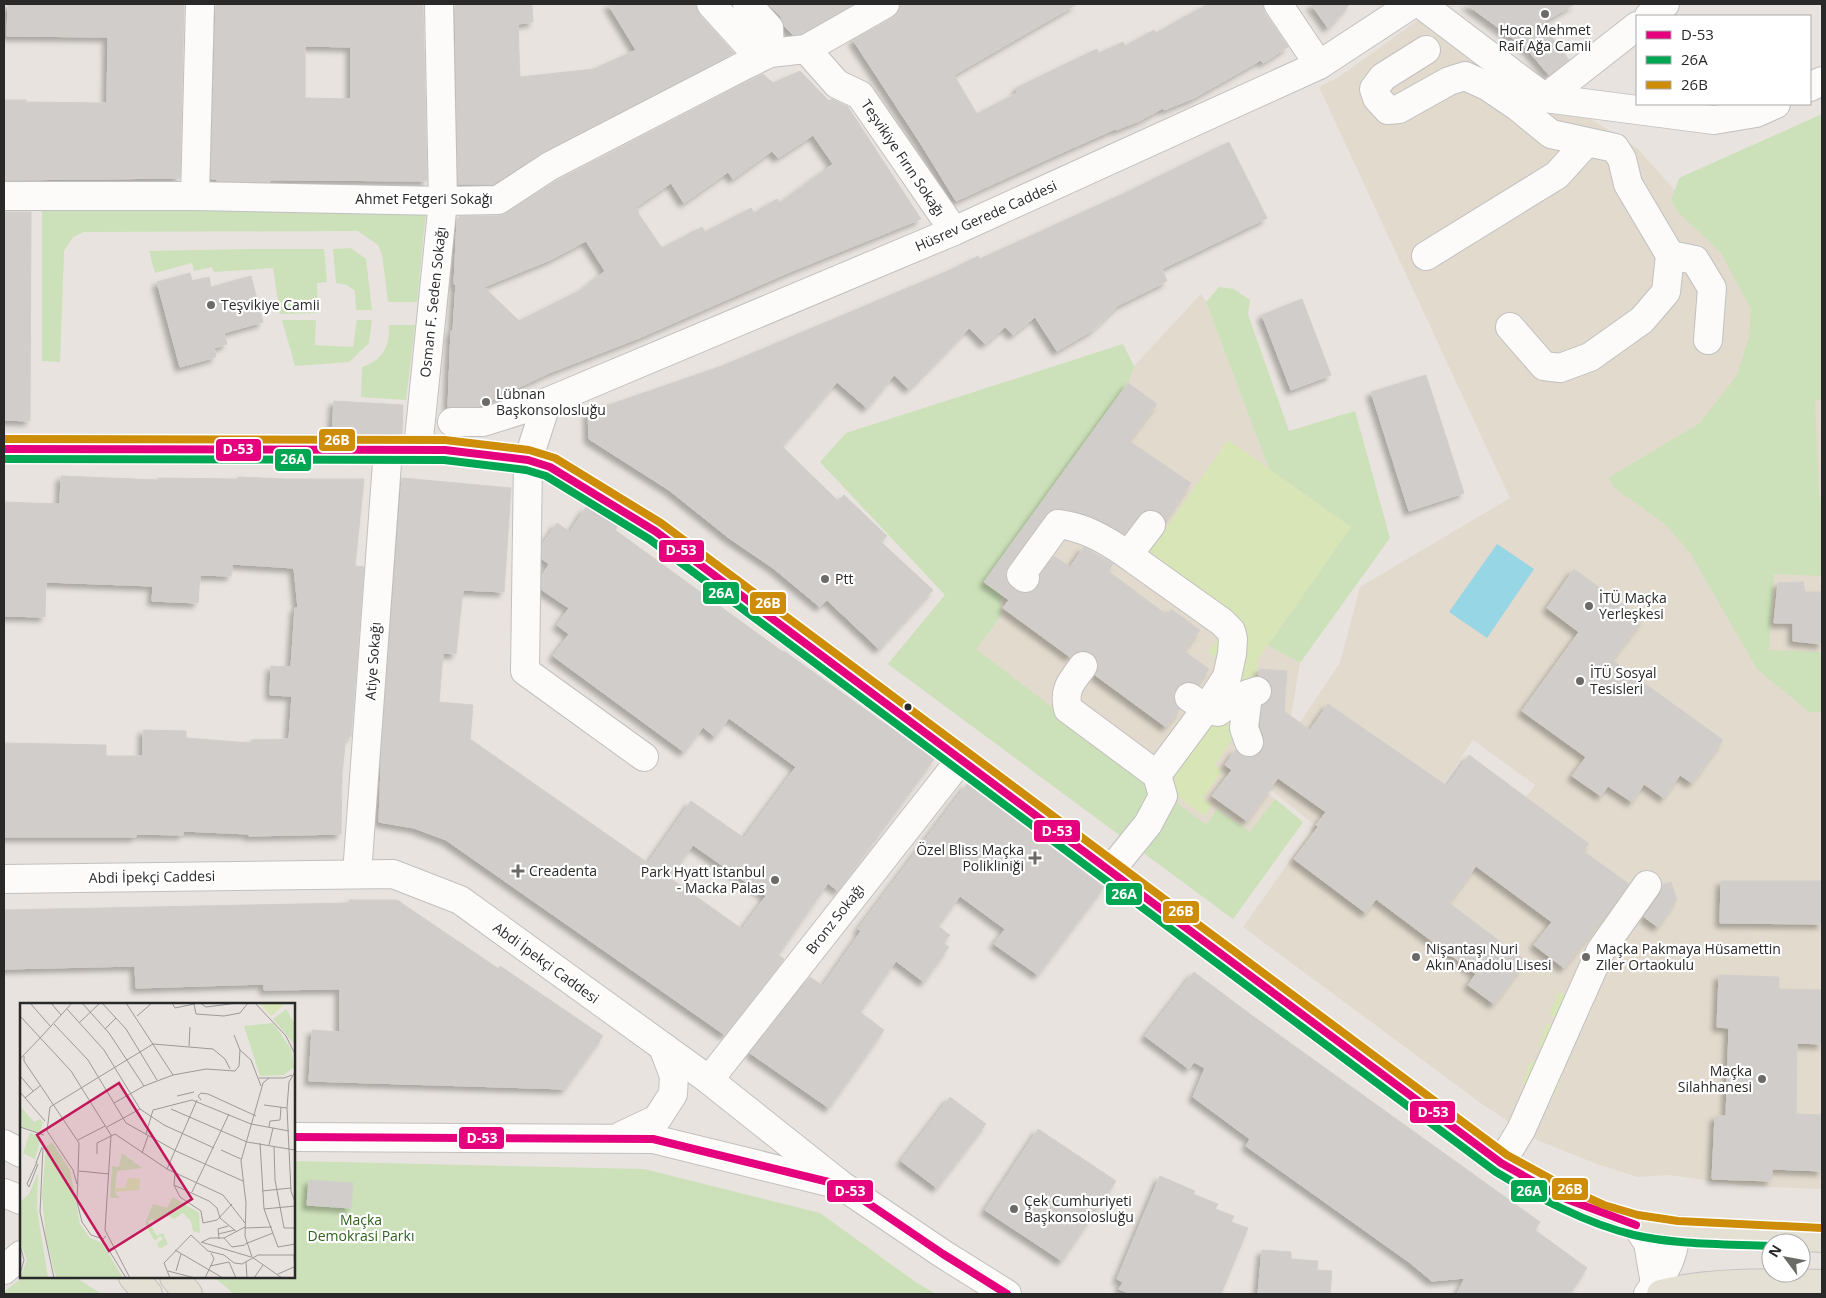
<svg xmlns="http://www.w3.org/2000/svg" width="1826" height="1298" viewBox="0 0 1826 1298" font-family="'Open Sans',sans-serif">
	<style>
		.education { fill: #e2dacd; fill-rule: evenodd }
		.green { fill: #cce1b9 }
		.pitch { fill: #d8e5b6 }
		.water { fill: #96d6e5 }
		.building { fill: #d0cdca; stroke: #d2cfcb; fill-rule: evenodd; filter: url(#shadow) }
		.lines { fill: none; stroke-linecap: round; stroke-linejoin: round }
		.minor-casing { stroke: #c1c0c0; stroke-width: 30 }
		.major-casing { stroke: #c4c2c0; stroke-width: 30 }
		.minor { stroke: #fcfbfa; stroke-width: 28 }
		.major { stroke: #e5e0d4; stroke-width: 28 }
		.bus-1-casing { stroke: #fff; stroke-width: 11 }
		.bus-2-casing { stroke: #fff; stroke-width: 11 }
		.bus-3-casing { stroke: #fff; stroke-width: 11 }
		.bus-1 { stroke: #e5007d; stroke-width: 8 }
		.bus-2 { stroke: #00a651; stroke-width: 8 }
		.bus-3 { stroke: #ce8d08; stroke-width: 8 }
		.poi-dot { fill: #6c6a68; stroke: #fff; stroke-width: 2 }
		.bus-dot { fill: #292929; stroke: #fff; stroke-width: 2 }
		.labels { text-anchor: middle; stroke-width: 4.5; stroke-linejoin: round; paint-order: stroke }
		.poi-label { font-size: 14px; fill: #292929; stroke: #fff; text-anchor: start }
		.street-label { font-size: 14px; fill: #292929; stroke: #fff }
		.park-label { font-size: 14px; fill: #30621d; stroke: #fff }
		.inset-road { fill: none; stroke: #9c9996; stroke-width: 1 }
		.view { fill: #c2185b; fill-opacity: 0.15; stroke: #c2185b; stroke-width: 2.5 }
		.inset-edge { fill: none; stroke: #292929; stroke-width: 2.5 }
		.line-badge { stroke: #fff; stroke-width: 2 }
		.badge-label { font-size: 14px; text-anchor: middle; font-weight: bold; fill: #fff }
	</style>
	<defs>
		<filter id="shadow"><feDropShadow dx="-4.5" dy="4.5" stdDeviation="2.5" flood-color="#0004"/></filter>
	</defs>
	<rect width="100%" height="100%" fill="#e8e3de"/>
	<g class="education">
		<path d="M1425,15L1637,148L1794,324L1822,337V1189L1746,1186L1669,1175L1638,1177L1597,1164L1537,1140L1482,1104L1243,927L1315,825L1260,781L1340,663L1360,587L1510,498L1319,87L1339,77ZM1473,740L1535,785L1470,875L1458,888L1399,845Z"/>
		<polygon points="1201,294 1206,302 1269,469 1351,527 1268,645 1300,663 1288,733 1254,782 1303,822 1233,919 888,664 1134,366"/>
	</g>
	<g class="green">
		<polygon points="1822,114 1822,399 1815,400 1819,497 1822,497 1822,576 1774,574 1769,650 1822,652 1822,712 1809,712 1757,669 1690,553 1666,525 1615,488 1608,478 1700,423 1737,375 1749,337 1751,309 1721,253 1678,212 1671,200 1679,178"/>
		<polygon points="42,207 426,211 417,302 388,302 382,255 378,245 358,231 84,232 73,237 64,251 60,362 42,361"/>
		<polygon points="351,248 366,259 372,310 356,310 355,291 347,285 336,283 333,249"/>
		<polygon points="249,249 324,249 327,282 317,283 318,313 280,314 273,268 214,272 212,267 194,271 192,263 155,273 149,251"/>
		<polygon points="1219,287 1234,289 1250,300 1248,314 1289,431 1355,411 1390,538 1300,663 1268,645 1351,527 1269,469 1206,302"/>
		<polygon points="282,320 316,320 315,345 353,347 357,320 372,320 369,343 349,362 295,366"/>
		<path d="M389,325H415L406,400L361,397L362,367C383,361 390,345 389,325Z"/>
		<polygon points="1123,344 1134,366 1128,383 985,582 1001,594 1001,616 976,649 1206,825 1217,809 1250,832 1275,799 1303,822 1233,919 888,664 945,595 820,462 846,433"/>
		<polygon points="294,1161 644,1169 820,1213 917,1283 936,1294 234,1294 214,1277 294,1277"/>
		<polygon points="23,1277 75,1277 102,1294 4,1294 4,1292"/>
	</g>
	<g class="pitch">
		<polygon points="1228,440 1351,527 1258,659 1249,736 1239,729 1215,765 1222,771 1203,798 1212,805 1205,816 1165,788 1235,671 1208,652 1221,635 1135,572"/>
		<polygon points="1558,992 1590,1004 1582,1027 1550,1015"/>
		<polygon points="1547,1023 1578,1035 1570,1058 1538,1046"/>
		<polygon points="1531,1060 1563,1073 1554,1096 1522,1083"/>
	</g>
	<polygon class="water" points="1497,544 1534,569 1487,638 1449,612"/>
	<g class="building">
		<polygon points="8,4 184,4 180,178 4,180 4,100 26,100 26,102 107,103 108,37 7,36"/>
		<path d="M216,4H423L427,181L299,180H270V182L217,181V179H211ZM307,46L351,47V99L305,98V47Z"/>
		<polygon points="455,4 532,4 533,22 518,24 520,77 594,69 636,50 608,4 696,4 699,14 734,53 543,152 493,184 458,184"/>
		<polygon points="768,4 854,4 801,34 793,35 784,26 781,17"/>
		<polygon points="901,4 1077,4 954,75 977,114 1017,93 1018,87 1045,74 1097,49 1099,53 1123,42 1125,46 1154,30 1156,33 1208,4 1263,4 1265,13 1288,47 1263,63 1261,60 1194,98 1164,110 1163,108 1139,121 1116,130 1115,129 1052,157 956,201 921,144 853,40 893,18 899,11"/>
		<polygon points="1311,4 1350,4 1328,28"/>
		<polygon points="1466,4 1575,4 1542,23 1569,60 1549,75 1526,48"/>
		<path d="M800,71L829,101L832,99L848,107L921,219L792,271L639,338L549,373L479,406L448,407L451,331H453L456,284H454L457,221L460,216H498L506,213L558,180L754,78L763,74L773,83ZM813,135L833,164L780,203L777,199L754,213L751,208L705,232L702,227L662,248L638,213L639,212L636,207L671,183L684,203L728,172L733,179L772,151L778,158ZM586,241L605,271L583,289L519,321L484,287L550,260Z"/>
		<polygon points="1229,142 1267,218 1162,269 1167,281 1119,305 1093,330 1057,351 1035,317 1013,335 1005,327 985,344 969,328 909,389 894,375 867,408 837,382 782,446 838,501 844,495 887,536 881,542 933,590 879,649 827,600 820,607 773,568 729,538 669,490 589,439 588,412 722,366 955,268 978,256 980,259 1125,193"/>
		<polygon points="4,212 31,212 30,421 4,420"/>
		<polygon points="190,273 192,281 209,277 211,287 251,276 263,322 224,333 227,344 214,348 216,357 180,367 157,282"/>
		<polygon points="1302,299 1331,375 1291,390 1262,315"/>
		<polygon points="1426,375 1464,493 1409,511 1371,392"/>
		<polygon points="1128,383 1157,404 1129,441 1191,483 1166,520 1160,512 1154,510 1145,510 1139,515 1124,534 1102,521 1082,513 1060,509 1052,510 1045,515 1008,566 1005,574 1007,582 1016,590 1023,593 1031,592 1038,587 1040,580 1040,575 1054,556 1070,567 1084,547 1113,564 1108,571 1167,615 1171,609 1200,630 1184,651 1209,669 1198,684 1190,681 1183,683 1177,688 1173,696 1175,703 1180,709 1166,727 1095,675 1098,667 1097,659 1093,654 1084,650 1076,652 1070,657 1003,608 1009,600 984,582"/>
		<polygon points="334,401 403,405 402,434 332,434"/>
		<polygon points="61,476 158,480 158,478 238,479 238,477 286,479 364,479 355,566 364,567 351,737 346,736 342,774 341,834 249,836 249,834 183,831 183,835 136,834 136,837 4,837 4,743 106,745 106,756 143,756 143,730 186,731 186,738 251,743 251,740 289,739 292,696 270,695 271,666 291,667 295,608 298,608 294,568 232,564 231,576 200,575 198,603 152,601 153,586 46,582 45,617 4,616 4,502 60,504"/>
		<path d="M402,478L511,488L504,592L463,590L456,654L443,653L439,702L473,705L470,739L648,863L691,801L744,838L796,767L729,718L715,737L703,727L684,752L553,656L569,634L557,625L569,608L542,590V576L549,564L542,559V545L557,523L570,532L586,507L618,526L615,530L783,652L784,651L934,759L838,891L828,883L778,955L784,959L725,1035L446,840L414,828L379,822L382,739ZM693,845L766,896L742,929L670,878Z"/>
		<polygon points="1574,569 1643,619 1612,660 1723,740 1692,783 1680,775 1664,798 1644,784 1632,802 1608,786 1601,796 1572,776 1586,757 1522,711 1579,632 1547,608"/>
		<polygon points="1803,582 1805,592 1822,592 1822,644 1793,641 1793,623 1774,623 1778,583"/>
		<polygon points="1260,669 1287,671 1284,711 1310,730 1328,704 1447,786 1469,755 1589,844 1583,851 1629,884 1564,968 1534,945 1552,922 1476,866 1449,903 1526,961 1494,1004 1468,985 1476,974 1376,899 1366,913 1294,859 1318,827 1316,825 1326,812 1278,778 1247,821 1212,796 1232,770 1225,765 1236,749 1239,754 1246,757 1254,757 1261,752 1264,745 1264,737 1260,726 1262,706 1269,701 1272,693 1272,686 1268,680 1259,676"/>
		<polygon points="967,784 1104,887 1038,975 994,944 1005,929 960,896 938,926 950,935 943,943 949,947 924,982 896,961 860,1012 884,1030 829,1108 750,1053 810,977 823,986 861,931 858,929"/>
		<polygon points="1721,881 1822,881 1822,924 1720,923"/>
		<polygon points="1671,882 1677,899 1658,927 1644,917 1660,894 1662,885"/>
		<polygon points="349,900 397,900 499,969 500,966 603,1036 565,1089 309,1081 312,1030 340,1032 340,989 264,990 264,984 136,988 135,966 4,969 4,910 349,903"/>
		<polygon points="1194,972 1254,1017 1540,1222 1535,1230 1587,1268 1570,1294 1457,1294 1465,1278 1432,1281 1409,1262 1246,1146 1250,1139 1193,1097 1205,1068 1194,1062 1189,1069 1145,1036"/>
		<polygon points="1719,975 1779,977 1779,989 1822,990 1822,1044 1797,1043 1796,1114 1822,1115 1822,1171 1772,1169 1771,1181 1712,1179 1715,1116 1726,1116 1729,1028 1717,1027"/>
		<polygon points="950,1097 986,1124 937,1188 901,1161"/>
		<polygon points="1038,1129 1116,1181 1062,1261 985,1210"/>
		<polygon points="1160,1176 1195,1191 1193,1194 1218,1204 1215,1209 1234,1216 1231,1222 1248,1228 1221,1294 1131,1294 1119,1289 1123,1282 1117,1279"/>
		<polygon points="309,1180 353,1183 351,1208 307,1205"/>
		<polygon points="1262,1250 1291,1252 1291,1259 1318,1261 1317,1270 1332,1271 1330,1294 1258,1294"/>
	</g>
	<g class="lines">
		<defs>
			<g id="minor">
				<polyline points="711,4 749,46 770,53 769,28 747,4"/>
				<polyline points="1278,4 1319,65"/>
				<polyline points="1421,4 1545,98 1714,120 1756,113 1776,104"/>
				<polyline points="1649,16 1665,4"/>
				<polyline points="806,49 837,84 860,95 954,231"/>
				<polyline points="1426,50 1383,77 1374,89 1377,98 1388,110 1399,109 1449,81 1465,76 1487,86 1518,107 1551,134 1615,148 1622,159 1628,184 1670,255 1666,292 1642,320 1590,357 1560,368 1544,366 1510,327"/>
				<polyline points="1810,87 1822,81"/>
				<polyline points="1545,98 1637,26"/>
				<polyline points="4,196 195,196 443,201 498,200 550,166 747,64 770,53 806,49 885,4"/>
				<polyline points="195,196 200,4"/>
				<polyline points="1670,255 1695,260 1712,288 1708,340"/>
				<polyline points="1426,256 1557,175 1586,143"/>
				<polyline points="452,422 483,422 547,402"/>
				<polyline points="418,449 443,201 439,4"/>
				<polyline points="1128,555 1222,622 1231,631 1233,639 1232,654 1227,677 1206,709 1218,712 1237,698 1257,691"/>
				<path d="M1025,578L1021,575L1058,524C1085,527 1106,540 1128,555L1151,525"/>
				<path d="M1083,666C1072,681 1063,689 1068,709L1157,775L1163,796L1148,824L1110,871"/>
				<polyline points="1248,694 1244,728 1249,742"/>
				<polyline points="644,757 525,671 528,460 547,402 954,231 1319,65 1412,4"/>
				<polyline points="1157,775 1206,709 1189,697"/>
				<polyline points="357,874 388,449"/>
				<polyline points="4,879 393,874 460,900 709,1080 841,1185 943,1254 1007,1294"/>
				<polyline points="709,1080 961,759"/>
				<polyline points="621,1136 657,1119 673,1094 674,1076 663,1047"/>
				<polyline points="294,1137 653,1139 832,1183"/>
				<polyline points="4,1144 21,1153"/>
				<polyline points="1501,1163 1521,1130 1601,950 1647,885"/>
				<polyline points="4,1193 21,1200"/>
				<polyline points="1636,1225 1648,1243 1655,1284 1648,1294"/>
				<polyline points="4,1270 21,1255"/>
				<path d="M1655,1284C1669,1267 1674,1252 1676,1230"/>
			</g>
			<g id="major">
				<path d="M4,449L445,450L528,460L550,467L655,531L1501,1163C1543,1189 1588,1213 1636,1225C1663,1231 1692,1231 1719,1233C1754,1235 1788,1236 1822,1238"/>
				<polyline points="133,1277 148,1294"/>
				<polyline points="174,1277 188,1294"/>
				<path d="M1661,1294C1710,1281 1772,1283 1822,1284"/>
			</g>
		</defs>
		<use href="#minor" class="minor-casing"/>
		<use href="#major" class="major-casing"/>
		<use href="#minor" class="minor"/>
		<use href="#major" class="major"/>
		<defs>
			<g id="bus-1">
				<polyline points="4,449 445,450 528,460 550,467 655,531 1501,1163 1561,1197 1636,1225"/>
				<polyline points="294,1137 653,1139 841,1185 943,1254 1007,1294"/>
			</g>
			<path id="bus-2" d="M4,459L444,460L526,470L546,476L649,539L1496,1172C1539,1198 1585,1223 1634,1235C1677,1245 1727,1244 1771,1246"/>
			<polyline id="bus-3" points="4,439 445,440 529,450 555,458 661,523 1507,1155 1571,1190 1604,1205 1638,1215 1678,1221 1822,1228"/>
		</defs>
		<use href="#bus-1" class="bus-1-casing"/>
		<use href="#bus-2" class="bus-2-casing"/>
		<use href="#bus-3" class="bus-3-casing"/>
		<use href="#bus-1" class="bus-1"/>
		<use href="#bus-2" class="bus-2"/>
		<use href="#bus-3" class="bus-3"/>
	</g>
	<g class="poi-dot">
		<circle cx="1545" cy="14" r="5"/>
		<circle cx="211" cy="305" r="5"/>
		<circle cx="486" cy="402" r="5"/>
		<circle cx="825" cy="579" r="5"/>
		<circle cx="1589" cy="606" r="5"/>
		<circle cx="1580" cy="681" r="5"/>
		<path d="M1032.5 850.5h5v5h5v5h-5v5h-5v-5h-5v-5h5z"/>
		<path d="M515.5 863.5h5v5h5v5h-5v5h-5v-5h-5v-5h5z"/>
		<circle cx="775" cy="880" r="5"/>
		<circle cx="1416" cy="957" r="5"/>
		<circle cx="1586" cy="957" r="5"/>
		<circle cx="1762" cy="1079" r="5"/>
		<circle cx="1014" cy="1209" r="5"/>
	</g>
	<circle class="bus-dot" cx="908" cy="707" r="4.5"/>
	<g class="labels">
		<g class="poi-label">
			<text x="1545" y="35" text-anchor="middle">Hoca Mehmet<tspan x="1545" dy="16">Raif Ağa Camii</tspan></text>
			<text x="221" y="310">Teşvikiye Camii</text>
			<text x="496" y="399">Lübnan<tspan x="496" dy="16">Başkonsolosluğu</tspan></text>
			<text x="835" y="584">Ptt</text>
			<text x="1599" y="603">İTÜ Maçka<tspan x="1599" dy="16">Yerleşkesi</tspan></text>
			<text x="1590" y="678">İTÜ Sosyal<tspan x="1590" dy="16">Tesisleri</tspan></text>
			<text x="1024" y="855" text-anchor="end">Özel Bliss Maçka<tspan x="1024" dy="16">Polikliniği</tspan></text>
			<text x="529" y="876">Creadenta</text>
			<text x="765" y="877" text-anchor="end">Park Hyatt Istanbul<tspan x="765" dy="16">- Macka Palas</tspan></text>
			<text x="1426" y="954">Nişantaşı Nuri<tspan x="1426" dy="16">Akın Anadolu Lisesi</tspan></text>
			<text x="1596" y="954">Maçka Pakmaya Hüsamettin<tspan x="1596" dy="16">Ziler Ortaokulu</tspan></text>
			<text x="1752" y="1076" text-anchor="end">Maçka<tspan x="1752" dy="16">Silahhanesi</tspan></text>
			<text x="1024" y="1206">Çek Cumhuriyeti<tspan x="1024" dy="16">Başkonsolosluğu</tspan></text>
		</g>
		<g class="street-label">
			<text transform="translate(903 158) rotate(56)" y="5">Teşvikiye Fırın Sokağı</text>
			<text x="424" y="204">Ahmet Fetgeri Sokağı</text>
			<text transform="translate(986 216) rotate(-24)" y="5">Hüsrev Gerede Caddesi</text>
			<text transform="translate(433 302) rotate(-84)" y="5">Osman F. Seden Sokağı</text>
			<text transform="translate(373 661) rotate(-86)" y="5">Atiye Sokağı</text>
			<text transform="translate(152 877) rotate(-1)" y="5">Abdi İpekçi Caddesi</text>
			<text transform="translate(835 919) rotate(-52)" y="5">Bronz Sokağı</text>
			<text transform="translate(546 963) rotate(36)" y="5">Abdi İpekçi Caddesi</text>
		</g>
		<g class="park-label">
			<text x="361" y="1225">Maçka<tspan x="361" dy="16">Demokrasi Parkı</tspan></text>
		</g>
	</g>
	<g transform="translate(20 1003)">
		<rect width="275" height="275" fill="#e8e3de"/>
		<path d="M266,6L275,21V42L253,16ZM253,20L271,46L274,64L264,72L240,73L224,23ZM0,103L14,119L20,116L23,119L20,130L0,123ZM10,129L21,135L15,156L3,150ZM32,139L50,167L60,221L70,235L82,240L103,275L36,274L26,235L22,193L26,144ZM102,150L122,165L97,168L95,189L99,195H90L92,163L99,164ZM18,170L17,206L28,275H0L7,257L0,239V199L9,191ZM153,194L179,210L180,230L173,228L171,218L163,210L154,216L146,211L135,219L133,216L128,218L137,233L143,230L148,241L140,246L137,241L143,235L140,233L135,238L126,223V218L133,201L147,205Z" fill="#cce1b9"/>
		<path d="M240,0H264L265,1L251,13ZM108,175L120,176L119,187L95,189L96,185H105Z" fill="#d8e5b6"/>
		<path class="inset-road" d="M10,0L31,24M31,0L41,12M62,0L89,30L124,83M82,0L106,26L137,77M106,0L153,72M152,0L155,5L174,1M180,0L186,4L218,0M235,0L266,33L275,51M174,1L176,11L204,13L220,10L228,0M47,6L84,47L120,106L144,122L194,145M0,13L51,68L91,132L85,227L110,275M117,13L132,0M59,20L80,0M34,21L68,57L106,120L156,148L223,178M85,26L96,15M214,32L220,47M21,34L52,0M169,43L170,24M4,53V58L59,140L57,199L62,219L71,232L83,236L86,233M0,56L21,34M275,69L269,79L267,105L271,188L275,199M1,74L13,88M239,75H264L272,72M249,75L243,80L221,158L226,200L225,233L232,254L262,275M0,89L25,118M157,93L174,89M5,95L21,82M181,97L178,93L181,90L188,91L236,113M94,100L124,83L153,72L186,66L215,68L219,63L220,47L231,57L241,83M244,102L267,105M151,106L227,139L275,147M0,124L24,132M87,124L120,106M249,124L250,118L260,117L261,104M126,131L133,107L172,97L231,121L269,128M58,137L85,123M240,140L244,206L258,244L275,241M249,142L253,125M254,143L255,177L264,225H275M23,145L20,209L34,275M201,147L221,156M122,150L128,133M77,151V140L95,131L147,166L203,192L225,220M17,159L7,181L9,184L18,161M16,160L22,144M147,166L177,97M59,168L89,171M155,170L154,182L160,194L181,208L183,220L197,217L212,201M57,181L53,167L27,128L30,104L133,41L193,46L205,56L210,66M154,182L189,198L197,205L200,215L217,229M242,188L271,185M172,189L209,111M244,206L275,203M225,225L252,224M198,231L215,227M204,235L212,244L225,242M82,236L106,275M199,236L198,226L208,223M181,239L231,254M182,239L190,235H204L225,224M225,241L253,230M0,242L4,257L0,271M155,247L203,275M274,252L275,272M226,259L227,275M190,263L209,259L216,275M148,268L175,275M156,268L161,251M258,271L274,264M150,275L144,260L171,232L188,248L204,252L214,260L222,261L238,252H275M185,275L194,256L191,250M234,275L243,262"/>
		<path class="view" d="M99,80L172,196L89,248L17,132Z"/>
		<rect width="275" height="275" class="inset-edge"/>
	</g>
	<g class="line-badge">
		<rect x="318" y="428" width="38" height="24" rx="5" fill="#ce8d08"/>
		<rect x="215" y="438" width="47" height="24" rx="5" fill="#e5007d"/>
		<rect x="274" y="448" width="38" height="24" rx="5" fill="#00a651"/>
		<rect x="658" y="539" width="47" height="24" rx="5" fill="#e5007d"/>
		<rect x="702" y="581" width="38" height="24" rx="5" fill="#00a651"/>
		<rect x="749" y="591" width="38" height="24" rx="5" fill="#ce8d08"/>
		<rect x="1033" y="819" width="48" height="24" rx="5" fill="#e5007d"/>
		<rect x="1105" y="882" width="38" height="24" rx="5" fill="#00a651"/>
		<rect x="1162" y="900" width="38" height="24" rx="5" fill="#ce8d08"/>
		<rect x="1409" y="1100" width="47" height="24" rx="5" fill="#e5007d"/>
		<rect x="458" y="1126" width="47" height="24" rx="5" fill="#e5007d"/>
		<rect x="1551" y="1177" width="38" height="24" rx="5" fill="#ce8d08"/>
		<rect x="826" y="1179" width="48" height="24" rx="5" fill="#e5007d"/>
		<rect x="1510" y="1179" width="38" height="24" rx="5" fill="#00a651"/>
	</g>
	<g class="badge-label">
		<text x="337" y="445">26B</text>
		<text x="238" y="454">D-53</text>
		<text x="293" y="464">26A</text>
		<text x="681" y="555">D-53</text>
		<text x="721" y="598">26A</text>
		<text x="768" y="608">26B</text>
		<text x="1057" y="836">D-53</text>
		<text x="1124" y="899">26A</text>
		<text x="1181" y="916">26B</text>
		<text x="1433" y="1117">D-53</text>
		<text x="482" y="1143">D-53</text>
		<text x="1570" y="1194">26B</text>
		<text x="850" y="1196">D-53</text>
		<text x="1529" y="1196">26A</text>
	</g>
	<rect width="1826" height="1298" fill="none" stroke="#292929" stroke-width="10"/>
	<rect x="1636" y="15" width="175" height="90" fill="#ffffff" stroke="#a9a9a9"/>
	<rect x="1646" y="31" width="25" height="8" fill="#e5007d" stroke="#a9a9a9"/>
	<text x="1681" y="40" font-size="15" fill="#292929">D-53</text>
	<rect x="1646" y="56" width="25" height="8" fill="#00a651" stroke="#a9a9a9"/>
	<text x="1681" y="65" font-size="15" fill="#292929">26A</text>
	<rect x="1646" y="81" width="25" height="8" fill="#ce8d08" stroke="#a9a9a9"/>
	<text x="1681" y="90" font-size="15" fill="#292929">26B</text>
	<g transform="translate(1786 1258) rotate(302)"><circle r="24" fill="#ffffff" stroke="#a9a9a9"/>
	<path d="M0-4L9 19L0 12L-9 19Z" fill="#6c6a68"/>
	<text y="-8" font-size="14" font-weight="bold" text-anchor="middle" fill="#292929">N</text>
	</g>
</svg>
